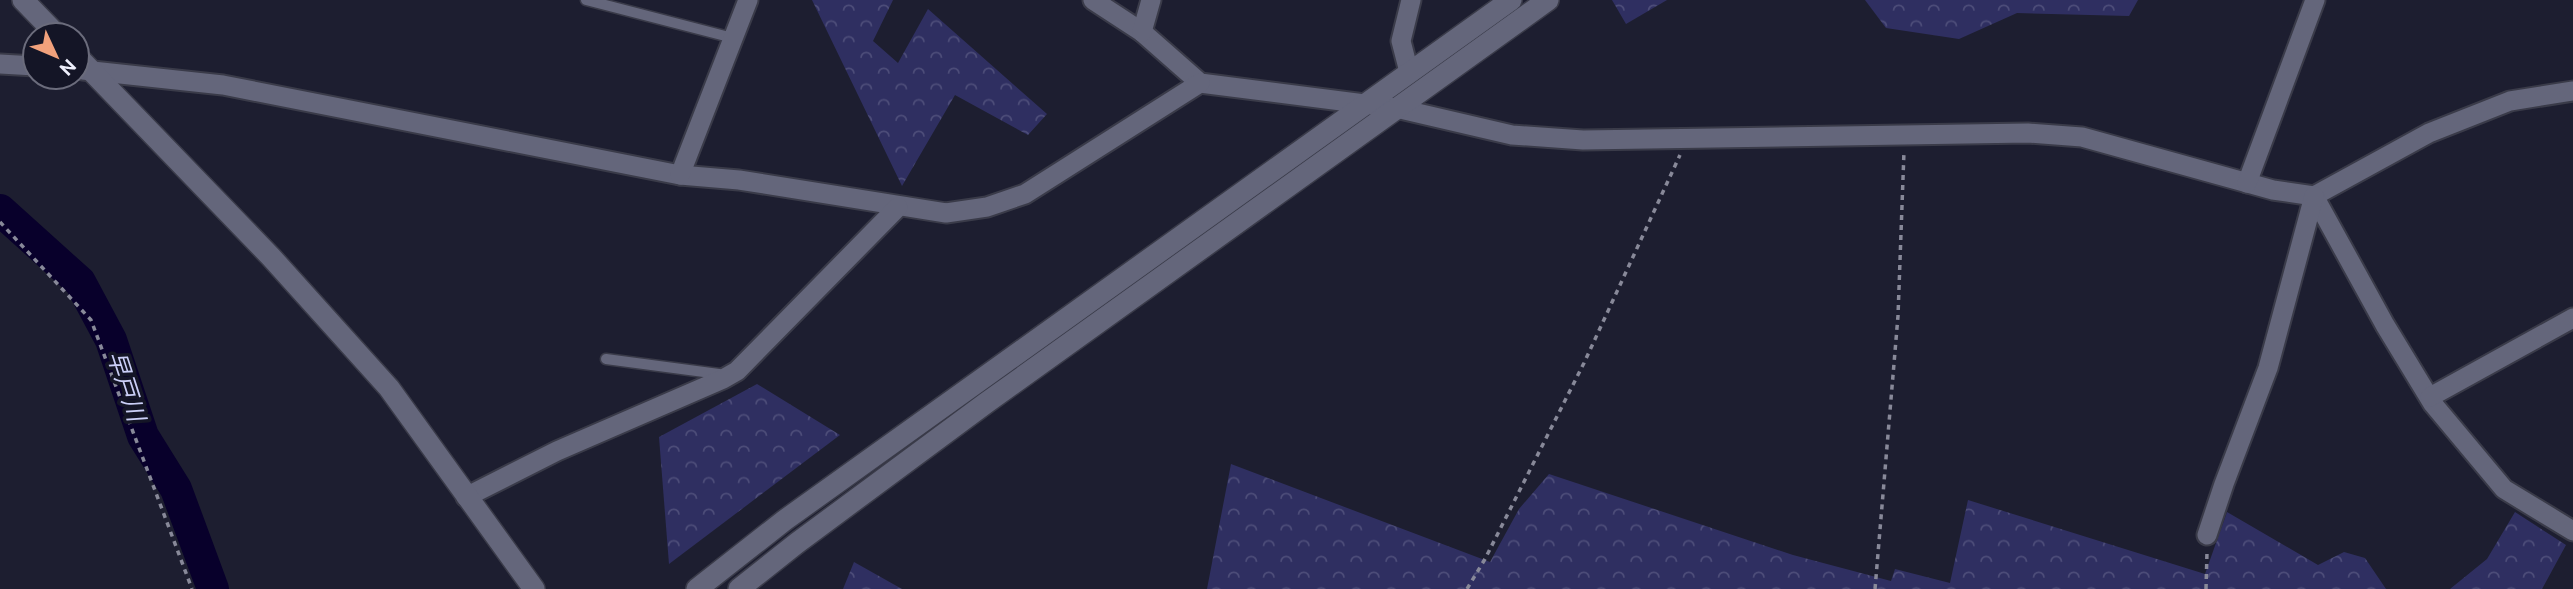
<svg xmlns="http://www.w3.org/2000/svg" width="2573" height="589" viewBox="0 0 2573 589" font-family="Ubuntu,'Noto Sans JP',sans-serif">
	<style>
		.forest { fill: url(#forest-crowns) }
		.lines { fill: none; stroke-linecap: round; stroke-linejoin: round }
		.river { stroke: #08002b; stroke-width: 32 }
		.service-casing { stroke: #3a3b49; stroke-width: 13 }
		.minor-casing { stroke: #3a3b49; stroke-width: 23 }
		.tertiary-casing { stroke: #3a3b49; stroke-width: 24 }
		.path { stroke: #888999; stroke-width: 3.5; stroke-dasharray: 5 5; stroke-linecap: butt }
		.service { stroke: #64667b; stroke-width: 10 }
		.minor { stroke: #64667b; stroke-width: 19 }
		.tertiary { stroke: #64667b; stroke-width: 21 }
		.labels { text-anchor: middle; stroke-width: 7; stroke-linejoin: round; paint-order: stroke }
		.water-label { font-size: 24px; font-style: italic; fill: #cbcff7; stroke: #141526 }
	</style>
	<defs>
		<pattern id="forest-crowns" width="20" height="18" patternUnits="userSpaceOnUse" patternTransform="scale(1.75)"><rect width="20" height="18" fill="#2f2f61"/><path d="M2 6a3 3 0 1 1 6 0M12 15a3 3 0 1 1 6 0" fill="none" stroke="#4d4d79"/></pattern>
	</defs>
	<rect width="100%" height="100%" fill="#1d1e30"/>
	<g class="forest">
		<polygon points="812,0 893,0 873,41 898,63 928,9 1047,114 1028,135 955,95 902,186"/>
		<polygon points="1612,0 1667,0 1626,24"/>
		<polygon points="1862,0 2138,0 2129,16 2017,13 1959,39 1886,28 1865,0"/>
		<polygon points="757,384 840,435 669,564 659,437"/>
		<polygon points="1231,464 1490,562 1519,509 1549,474 1793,555 1891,581 1895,569 1950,583 1968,500 2205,574 2227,512 2318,565 2344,552 2365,558 2386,589 1207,589"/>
		<polygon points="2515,512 2566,545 2542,589 2450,589 2487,559"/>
		<polygon points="854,562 902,589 843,589"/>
	</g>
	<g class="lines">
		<polyline class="river" points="0,210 80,282 111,340 143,436 176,489 213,589"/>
		<defs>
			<g id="service">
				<polyline points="586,0 733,38"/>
				<polyline points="606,359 719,374 723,379"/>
			</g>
			<g id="minor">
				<polyline points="1093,0 1142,32 1200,83 1396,108 1512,135 1583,140 2028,133 2082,137 2273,190 2314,196 2429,133 2510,101 2573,91"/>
				<polyline points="1142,32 1151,0"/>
				<polyline points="0,64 35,66"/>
				<polyline points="83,70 223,85 680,175 739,180 946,213 987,207 1025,194 1200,83"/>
				<polyline points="1409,72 1401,41 1411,0"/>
				<polyline points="680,175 748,0"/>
				<polyline points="2247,183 2315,0"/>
				<polyline points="2314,196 2385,325 2433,404 2504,489 2573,531"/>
				<polyline points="2430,397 2573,318"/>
				<polyline points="466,497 557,451 723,379 737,371 898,207"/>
				<polyline points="2207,535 2224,484 2268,368 2314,196"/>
			</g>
			<g id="tertiary">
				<polyline points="23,0 57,35"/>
				<polyline points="77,56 271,257 389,388 534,589"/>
				<polyline points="697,589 785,520 1511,0"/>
				<polyline points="739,589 797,543 986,403 1548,0"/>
			</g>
		</defs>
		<use href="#service" class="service-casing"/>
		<use href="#minor" class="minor-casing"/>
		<use href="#tertiary" class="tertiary-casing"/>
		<g class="path">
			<polyline points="0,222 91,320 192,589"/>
			<polyline points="1467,589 1485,559 1584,363 1680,155"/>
			<polyline points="1875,589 1898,316 1904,151"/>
			<polyline points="2206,589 2207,552"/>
		</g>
		<use href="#service" class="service"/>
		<use href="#minor" class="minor"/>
		<use href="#tertiary" class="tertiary"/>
	</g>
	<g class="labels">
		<g class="water-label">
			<text transform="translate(126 386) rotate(72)" y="8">早戸川</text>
		</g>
	</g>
	<g transform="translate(56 56) rotate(134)"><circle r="33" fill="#141526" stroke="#6b6c7c" stroke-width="2"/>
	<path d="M0-5L12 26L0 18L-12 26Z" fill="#f1a17c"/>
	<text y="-10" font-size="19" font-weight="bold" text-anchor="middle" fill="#eeeffc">N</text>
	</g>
</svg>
